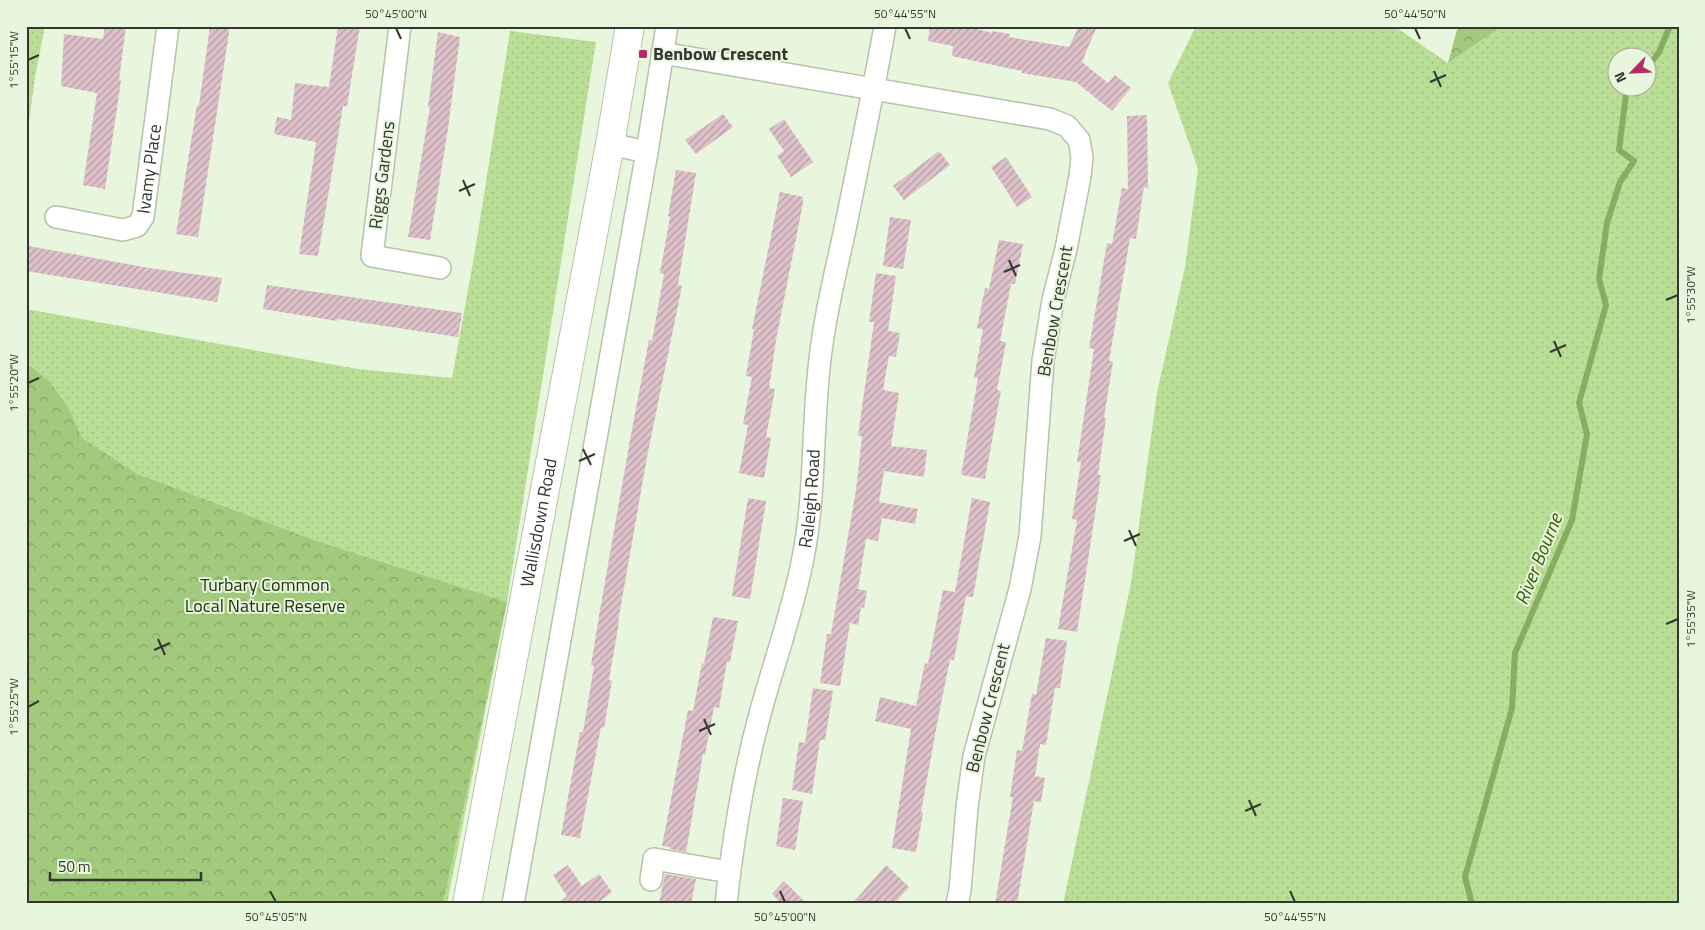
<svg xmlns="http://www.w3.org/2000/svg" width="1705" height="930" viewBox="0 0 1705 930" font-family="'Titillium Web',sans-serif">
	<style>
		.green { fill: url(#green-dots); fill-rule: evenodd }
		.forest { fill: url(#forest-crowns) }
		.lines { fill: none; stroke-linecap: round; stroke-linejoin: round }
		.stream { stroke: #86ae60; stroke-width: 6 }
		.building { fill: url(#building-hatch) }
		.minor-casing { stroke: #b6c3ab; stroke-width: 24 }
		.major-casing { stroke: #b6c3ab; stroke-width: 30 }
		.minor { stroke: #fff; stroke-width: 21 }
		.major { stroke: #fff; stroke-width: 28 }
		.ticks { fill: none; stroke: #33382e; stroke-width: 2 }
		.poi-dot { fill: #b42b6a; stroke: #e8f6dd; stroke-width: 2 }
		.labels { text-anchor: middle; stroke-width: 4; stroke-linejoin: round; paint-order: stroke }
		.poi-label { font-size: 18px; font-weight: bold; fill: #33382e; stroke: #e8f6dd; text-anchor: start }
		.street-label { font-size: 18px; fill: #33382e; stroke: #e8f6dd }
		.park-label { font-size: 18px; fill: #233312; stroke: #e8f6dd }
		.water-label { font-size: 19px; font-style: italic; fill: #375a02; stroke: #e8f6dd }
		.neatline { fill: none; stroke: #33382e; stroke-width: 2 }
		.ticks-label { font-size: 12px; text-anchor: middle; fill: #33382e }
	</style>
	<defs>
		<pattern id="green-dots" width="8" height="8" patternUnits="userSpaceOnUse" patternTransform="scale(1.25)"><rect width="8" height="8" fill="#b9df96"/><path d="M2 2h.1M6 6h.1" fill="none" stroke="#a0c082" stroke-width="1.8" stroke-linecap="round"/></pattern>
		<pattern id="forest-crowns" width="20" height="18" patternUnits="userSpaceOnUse" patternTransform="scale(1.25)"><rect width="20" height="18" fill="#a1ca7c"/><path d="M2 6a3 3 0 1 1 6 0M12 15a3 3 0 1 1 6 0" fill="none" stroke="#84a566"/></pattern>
		<pattern id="building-hatch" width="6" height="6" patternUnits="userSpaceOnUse" patternTransform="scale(1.25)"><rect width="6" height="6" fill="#dec1ca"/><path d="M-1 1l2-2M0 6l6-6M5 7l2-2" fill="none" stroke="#b59ea4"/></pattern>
	</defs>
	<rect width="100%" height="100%" fill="#e8f6dd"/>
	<g class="green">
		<polygon points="26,26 45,26 35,77 26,144"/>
		<path d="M1196,26H1394L1448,63L1503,26H1679V904H1063L1131,583L1157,393L1185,267L1198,169L1168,83ZM1618,58H1648V88H1618Z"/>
		<polygon points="510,31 596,42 507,602 447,904 26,904 26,309 358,369 452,378 475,251"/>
	</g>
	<g class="forest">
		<polygon points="1458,26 1503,26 1448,63"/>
		<polygon points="26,363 49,381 68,407 82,438 137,474 319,542 507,602 443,904 26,904"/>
	</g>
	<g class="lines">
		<g class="stream">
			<polyline points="1648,67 1659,52 1670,26"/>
			<polyline points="1472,904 1465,877 1512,708 1515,653 1572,520 1587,434 1579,403 1606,305 1599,279 1607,223 1620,182 1634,161 1619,150 1626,94 1631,88"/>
		</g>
	</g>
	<g class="building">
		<polygon points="105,26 126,26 119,80 121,81 105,189 83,185 97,93 61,86 64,34 103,39"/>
		<polygon points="210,26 230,26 198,237 176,234 197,105 199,105"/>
		<polygon points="338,26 360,26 347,106 343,106 318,256 299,254 316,142 274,134 277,117 291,120 295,83 329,87"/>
		<polygon points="930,26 966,26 992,33 992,31 1010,34 1009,37 1069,47 1079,26 1097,26 1082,62 1108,83 1115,75 1131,88 1112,111 1076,82 1022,73 1022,71 952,56 953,46 928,41"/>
		<polygon points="438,32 460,37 448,129 430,240 408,237 430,107 428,107"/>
		<polygon points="723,114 733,127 696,154 685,140"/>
		<polygon points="1147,115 1148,188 1144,187 1136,239 1130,238 1109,361 1113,361 1104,418 1106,418 1098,475 1101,475 1077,632 1058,629 1077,520 1072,519 1081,462 1077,462 1094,349 1089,348 1107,243 1112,244 1122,188 1128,189 1127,116"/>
		<polygon points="784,119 813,162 791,177 777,156 784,151 769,129"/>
		<polygon points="939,151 950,165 904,200 893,186"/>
		<polygon points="1006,157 1032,197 1017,207 991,167"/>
		<polygon points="676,170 696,173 678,285 682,286 647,457 618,622 619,622 609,680 612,681 604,728 601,727 580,838 561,835 580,732 583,732 594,666 591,665 600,610 630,440 649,340 652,341 664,274 660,273 670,217 668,216"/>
		<polygon points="780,192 803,197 803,203 776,340 769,388 775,389 766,437 771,438 764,478 739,473 748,425 743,424 752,377 746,376 754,329 752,329"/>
		<polygon points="890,217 911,220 903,269 883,266"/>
		<polygon points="999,240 1023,244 1015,284 1011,284 1000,341 1006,342 997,390 1001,391 985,479 961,475 978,378 974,378 983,329 977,328 985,288 989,289"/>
		<polygon points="29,246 149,268 222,278 217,302 26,271"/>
		<polygon points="876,273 896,276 888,331 900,333 896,357 889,356 883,390 899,393 891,446 927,450 924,477 884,471 879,502 918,509 915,524 882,518 878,541 866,539 858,589 867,591 864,608 861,607 858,625 850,623 840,686 820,683 827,634 831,634 856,490 862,436 858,436 874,322 869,322"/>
		<polygon points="267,285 462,313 458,337 338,319 337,321 263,309"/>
		<polygon points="748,498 766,501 750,599 732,596"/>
		<polygon points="972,498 990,502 973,597 966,596 954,660 950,660 940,708 921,812 923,813 916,852 892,848 911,729 875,721 880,697 916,706 925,663 928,664 943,590 955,592"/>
		<polygon points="713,617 738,621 730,662 727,661 719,708 714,707 705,755 703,754 686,852 670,849 670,847 662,846 688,710 693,711 702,663 704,664"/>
		<polygon points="1046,638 1067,641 1060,688 1055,688 1046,745 1040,744 1035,776 1045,778 1041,802 1034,801 1017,904 995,904 1013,797 1010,797 1017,750 1022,751 1032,694 1036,695"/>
		<polygon points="813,688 833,691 825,740 820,740 812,794 792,790 799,742 805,743"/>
		<polygon points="783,798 803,801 795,850 776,846"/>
		<polygon points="568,865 582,886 599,874 612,892 596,904 557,904 567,896 553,875"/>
		<polygon points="886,865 909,887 894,904 852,904"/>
		<polygon points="665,874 696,879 691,904 659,904"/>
		<polygon points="784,881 807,904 782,904 772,894"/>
	</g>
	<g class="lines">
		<defs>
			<g id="minor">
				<polyline points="400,26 372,256 440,268"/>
				<polyline points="662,53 1050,119 1067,126 1079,140 1082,157 1080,176 1066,249 1053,300 1043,361 1030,536 1020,589 974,756 967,807 960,890 957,904"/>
				<polyline points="610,144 647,152"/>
				<path id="s1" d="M56,217L123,230L137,226L143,217L168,26"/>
				<polyline points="651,880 654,859 729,872"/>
				<polyline points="513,904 647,152 667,26"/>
				<path id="s2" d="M726,904C733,840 743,776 760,714C774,662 793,611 803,558C817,487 811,415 822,344C827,305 837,267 845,229C859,161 873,94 885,26"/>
			</g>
			<g id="major">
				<path id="s3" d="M467,904L610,144L630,26"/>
			</g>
		</defs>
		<use href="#minor" class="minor-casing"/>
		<use href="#major" class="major-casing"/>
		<use href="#minor" class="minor"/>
		<use href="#major" class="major"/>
	</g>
	<path class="ticks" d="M396,28L401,39M905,28L910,39M1415,28L1420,39M28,60L39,55M1434,71L1441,87M1430,82L1446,75M463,180L470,196M459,191L475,184M1009,260L1016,276M1004,272L1020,265M1666,300L1678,295M1554,341L1561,357M1550,352L1566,345M28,383L39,378M583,449L591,465M579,461L595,454M1129,530L1136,546M1124,541L1140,534M1666,624L1678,619M158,639L165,655M154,650L170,643M28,707L39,701M704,719L711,735M699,731L715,724M1249,800L1256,816M1245,811L1261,804M270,891L276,902M780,891L785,902M1290,891L1295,902"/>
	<rect class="poi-dot" x="638" y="49" width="10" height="10" rx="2.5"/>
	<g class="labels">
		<g class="poi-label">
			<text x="653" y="60">Benbow Crescent</text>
		</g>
		<g class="street-label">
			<text dy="6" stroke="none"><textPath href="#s1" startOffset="142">Ivamy Place</textPath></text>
			<text transform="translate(382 175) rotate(-83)" y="6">Riggs Gardens</text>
			<text transform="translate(1055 311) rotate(-80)" y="6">Benbow Crescent</text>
			<text dy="6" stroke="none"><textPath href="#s2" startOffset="415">Raleigh Road</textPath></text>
			<text dy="6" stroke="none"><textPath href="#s3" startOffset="388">Wallisdown Road</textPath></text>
			<text transform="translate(988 708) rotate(-76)" y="6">Benbow Crescent</text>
		</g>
		<g class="park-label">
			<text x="265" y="591">Turbary Common<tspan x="265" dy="21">Local Nature Reserve</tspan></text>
		</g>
		<g class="water-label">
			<text transform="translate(1538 559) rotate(-68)" y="7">River Bourne</text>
		</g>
	</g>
	<rect width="1705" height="930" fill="none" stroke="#e8f6dd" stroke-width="55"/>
	<g transform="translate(1632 72) rotate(246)"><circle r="24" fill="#e8f6dd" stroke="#a0aa97"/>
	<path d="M0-4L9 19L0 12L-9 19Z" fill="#b42b6a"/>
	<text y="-8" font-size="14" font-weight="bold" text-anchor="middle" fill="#33382e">N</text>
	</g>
	<path d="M50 872v8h151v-8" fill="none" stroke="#33382e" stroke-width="2.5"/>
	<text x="58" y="872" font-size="15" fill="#33382e" stroke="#e8f6dd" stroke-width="4" paint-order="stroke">50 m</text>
	<rect x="28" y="28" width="1650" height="874" class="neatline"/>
	<g class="ticks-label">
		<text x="396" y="18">50°45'00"N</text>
		<text x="905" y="18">50°44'55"N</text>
		<text x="1415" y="18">50°44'50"N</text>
		<text transform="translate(14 60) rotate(-90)" y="4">1°55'15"W</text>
		<text transform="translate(1691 295) rotate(-90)" y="4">1°55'30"W</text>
		<text transform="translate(14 383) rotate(-90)" y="4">1°55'20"W</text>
		<text transform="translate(1691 619) rotate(-90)" y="4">1°55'35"W</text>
		<text transform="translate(14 707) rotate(-90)" y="4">1°55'25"W</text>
		<text x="276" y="921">50°45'05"N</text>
		<text x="785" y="921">50°45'00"N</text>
		<text x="1295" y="921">50°44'55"N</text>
	</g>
</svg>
